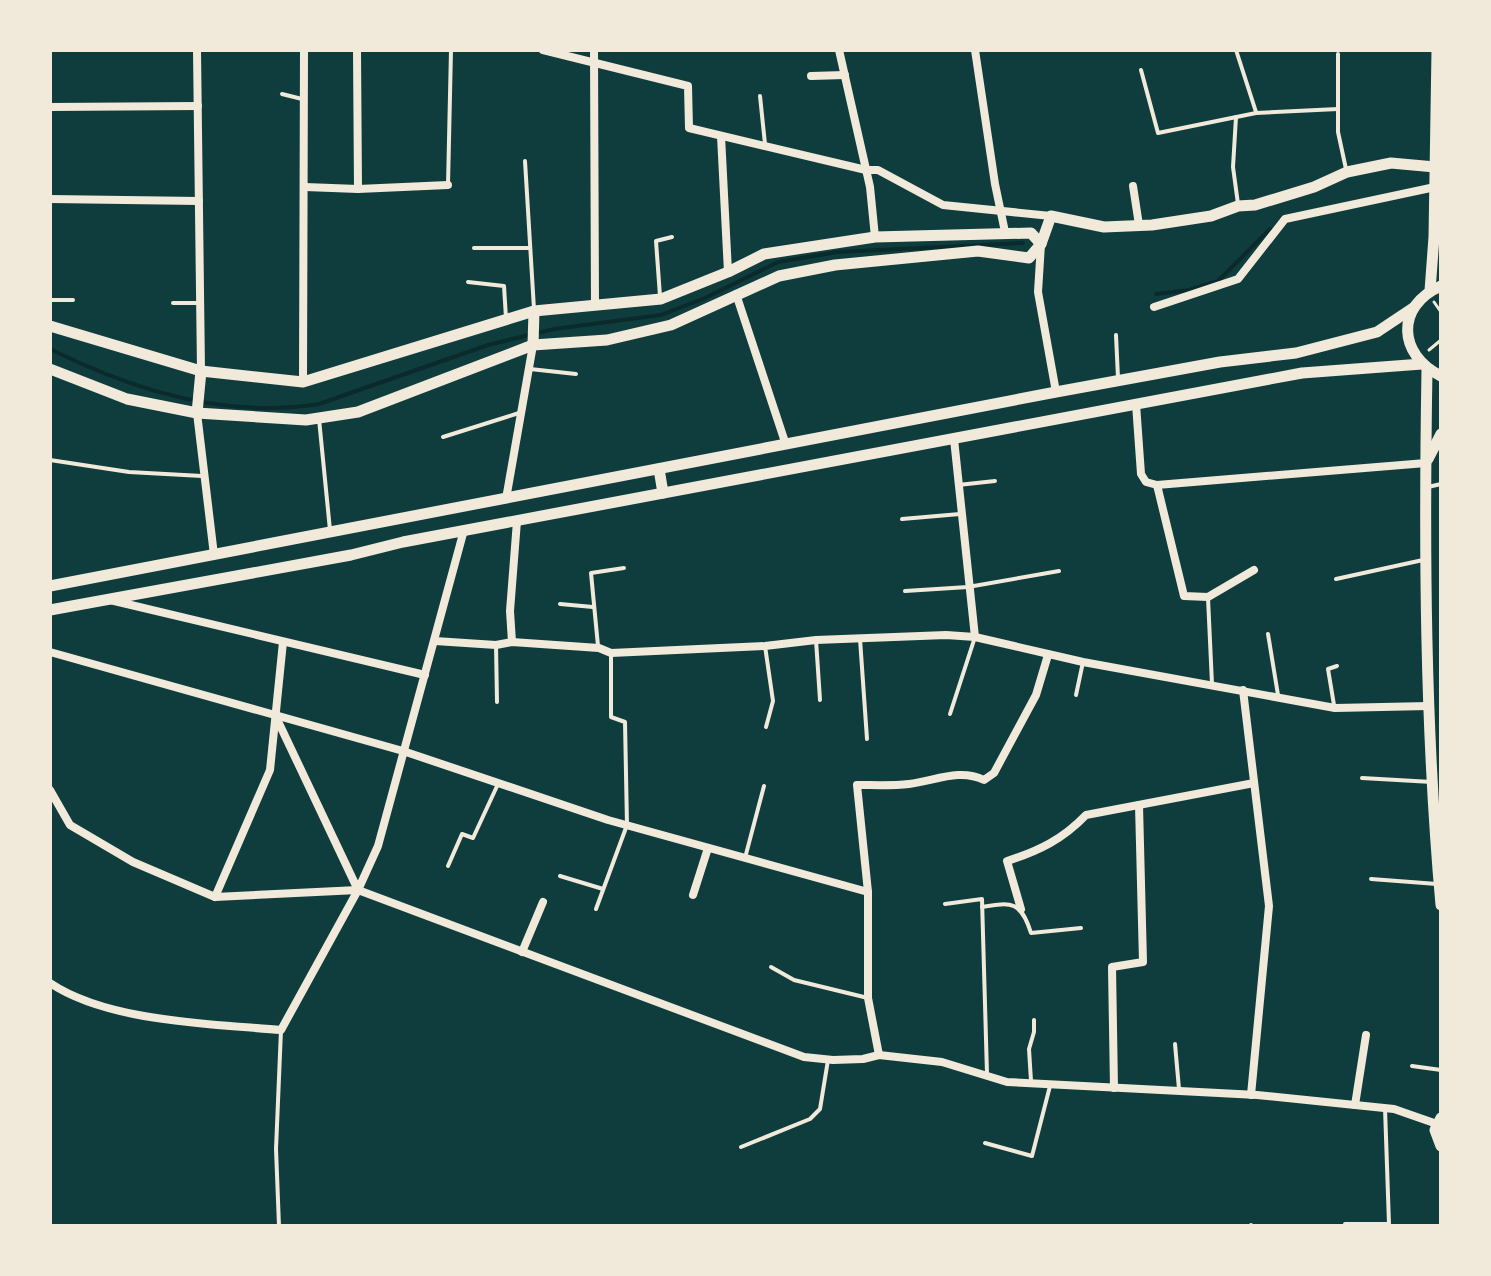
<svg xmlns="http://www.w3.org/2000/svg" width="1491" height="1276" viewBox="0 0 1491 1276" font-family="'DejaVu Sans',sans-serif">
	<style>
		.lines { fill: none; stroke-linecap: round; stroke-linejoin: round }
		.stream { stroke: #0a2a2b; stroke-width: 4 }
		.path { stroke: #f1e9da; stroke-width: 3 }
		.service { stroke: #f1e9da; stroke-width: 4 }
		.minor { stroke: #f1e9da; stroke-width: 8 }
		.tertiary { stroke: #f1e9da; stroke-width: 11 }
	</style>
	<rect width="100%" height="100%" fill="#0f3d3e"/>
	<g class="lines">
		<g class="stream">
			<polyline points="1156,294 1189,290 1218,281 1270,229"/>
			<path d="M50,349C132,390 227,419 319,404L488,345L554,329L661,315L705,298L778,262L838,252L1023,243"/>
		</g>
		<g class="path">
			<polyline points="1434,302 1441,312"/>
			<polyline points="1429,350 1441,340"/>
		</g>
		<g class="service">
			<polyline points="1236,50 1256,112"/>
			<polyline points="1338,54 1338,132 1346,169"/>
			<polyline points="1141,70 1158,133 1256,113 1338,109"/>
			<polyline points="282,94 302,99"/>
			<polyline points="760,96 765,144"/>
			<polyline points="1236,117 1233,167 1238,204"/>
			<polyline points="525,161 534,309"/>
			<polyline points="448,185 451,50"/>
			<polyline points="474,248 530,248"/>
			<polyline points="468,282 504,286 506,318"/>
			<polyline points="660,296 656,241 672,237"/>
			<polyline points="50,300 73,300"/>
			<polyline points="173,303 200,303"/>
			<polyline points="1116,335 1118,378"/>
			<polyline points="530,369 576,374"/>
			<polyline points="319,419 330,530"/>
			<polyline points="443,437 519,413"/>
			<polyline points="50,460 129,472 202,476"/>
			<polyline points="958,485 995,481"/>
			<polyline points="1428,487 1441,484"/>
			<polyline points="902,519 960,514"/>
			<polyline points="1336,579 1423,560"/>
			<polyline points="905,591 968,587 1059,571"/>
			<polyline points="1208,598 1212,684"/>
			<polyline points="560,604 593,607"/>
			<polyline points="1268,634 1278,695"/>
			<polyline points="860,639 867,739"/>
			<polyline points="816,640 820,700"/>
			<polyline points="496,645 497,702"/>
			<polyline points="598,646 591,573 624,568"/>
			<polyline points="765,646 773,701 766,727"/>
			<polyline points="1076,695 1083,662"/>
			<polyline points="1334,705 1328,669 1337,666"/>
			<polyline points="950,714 975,637"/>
			<polyline points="1362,778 1432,782"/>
			<polyline points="745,858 764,786"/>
			<polyline points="448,866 462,834 473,838 498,784"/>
			<polyline points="560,876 603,889"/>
			<polyline points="1371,879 1437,884"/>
			<polyline points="945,904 982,899 987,1074"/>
			<path d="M982,907C1012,902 1021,901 1031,933L1081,928"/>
			<polyline points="596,909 627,825 625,722 611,717 611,653"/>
			<polyline points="771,967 794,980 868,998"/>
			<polyline points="1175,1044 1179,1089"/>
			<polyline points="1412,1066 1441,1070"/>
			<polyline points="1031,1081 1029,1049 1034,1032 1034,1020"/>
			<polyline points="985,1143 1032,1156 1050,1086"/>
			<polyline points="741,1147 810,1119 820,1109 828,1060"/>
			<polyline points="1345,1224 1389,1224 1385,1108"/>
			<polyline points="279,1226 276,1149 281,1030"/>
			<polyline points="1251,1226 1251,1225"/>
		</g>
		<g class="minor">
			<polyline points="197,50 201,371"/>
			<polyline points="357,50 358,189"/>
			<polyline points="543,50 688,86 689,128 866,170 878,170 943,205 1051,216"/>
			<polyline points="594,50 595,306"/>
			<polyline points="839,50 870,187 875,237"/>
			<polyline points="975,50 995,184 1005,232"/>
			<polyline points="811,76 845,75"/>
			<polyline points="50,107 198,106"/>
			<polyline points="721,136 728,272"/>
			<polyline points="1133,186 1139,225"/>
			<polyline points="305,187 358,189 448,185"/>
			<polyline points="50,199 199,201"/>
			<polyline points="1041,244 1038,292 1056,392"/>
			<polyline points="736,294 786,445"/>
			<polyline points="1154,307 1238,279 1285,219 1435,187"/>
			<polyline points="303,382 304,50"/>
			<polyline points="1136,404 1141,474 1146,482 1157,485 1426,463"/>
			<polyline points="197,413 214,555"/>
			<polyline points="954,439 975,637"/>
			<polyline points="1157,485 1184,596 1208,597 1254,570"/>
			<polyline points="506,499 533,345"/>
			<polyline points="110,600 425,675"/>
			<polyline points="435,641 496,645 512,642 599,648 611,653 765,646 816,640 946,635 975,637 1083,662 1335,708 1429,706"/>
			<polyline points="512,642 510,611 517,521"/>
			<polyline points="50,652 403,751 608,820 868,892"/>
			<polyline points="1243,690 1269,906 1251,1095"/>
			<polyline points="276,717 358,890"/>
			<polyline points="50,790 70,825 133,862 215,897 358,890 804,1057 833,1060 863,1059 879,1055 942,1062 1007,1082 1257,1095 1355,1105 1394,1109 1437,1124"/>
			<polyline points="693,895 708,848"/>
			<polyline points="215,897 270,770 283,642"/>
			<path d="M1021,909L1007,861C1039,851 1063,839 1086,815L1254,783"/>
			<polyline points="522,952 543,902"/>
			<path d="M50,983C108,1022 212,1024 281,1030L358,890L378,846L464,530"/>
			<path d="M879,1055L868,998V892L857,785C874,785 892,786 909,784C935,781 959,768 984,780L994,773L1036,695L1048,655"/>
			<polyline points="1114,1088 1112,967 1143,962 1139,805"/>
			<polyline points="1355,1105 1366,1035"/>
		</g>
		<g class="tertiary">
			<path d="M1441,286C1395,306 1398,355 1441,376"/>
			<polyline points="1430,291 1434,237 1437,50"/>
			<polyline points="50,326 201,371 303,382 534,311 661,299 728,272 764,254 875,237 1031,233 1041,244"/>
			<polyline points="533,345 534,311"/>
			<polyline points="50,369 127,399 197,413 306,420 358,412 533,345 607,340 671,325 779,276 835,265 978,251 1029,258 1041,244 1051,216 1104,227 1152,225 1211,216 1238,206 1255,205 1314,187 1347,172 1391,163 1435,167"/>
			<path d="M1427,369C1424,548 1425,727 1441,905"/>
			<polyline points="197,413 201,371"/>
			<polyline points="1428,459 1441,434"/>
			<polyline points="659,469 663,493"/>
			<polyline points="50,586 1056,392 1220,362 1296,353 1377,332 1413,308"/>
			<polyline points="50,610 351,555 403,542 1302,373 1422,364"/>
			<polyline points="1441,1118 1435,1130 1441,1146"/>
		</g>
	</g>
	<rect width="1491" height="1276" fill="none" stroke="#f1e9da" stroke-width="104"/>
</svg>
